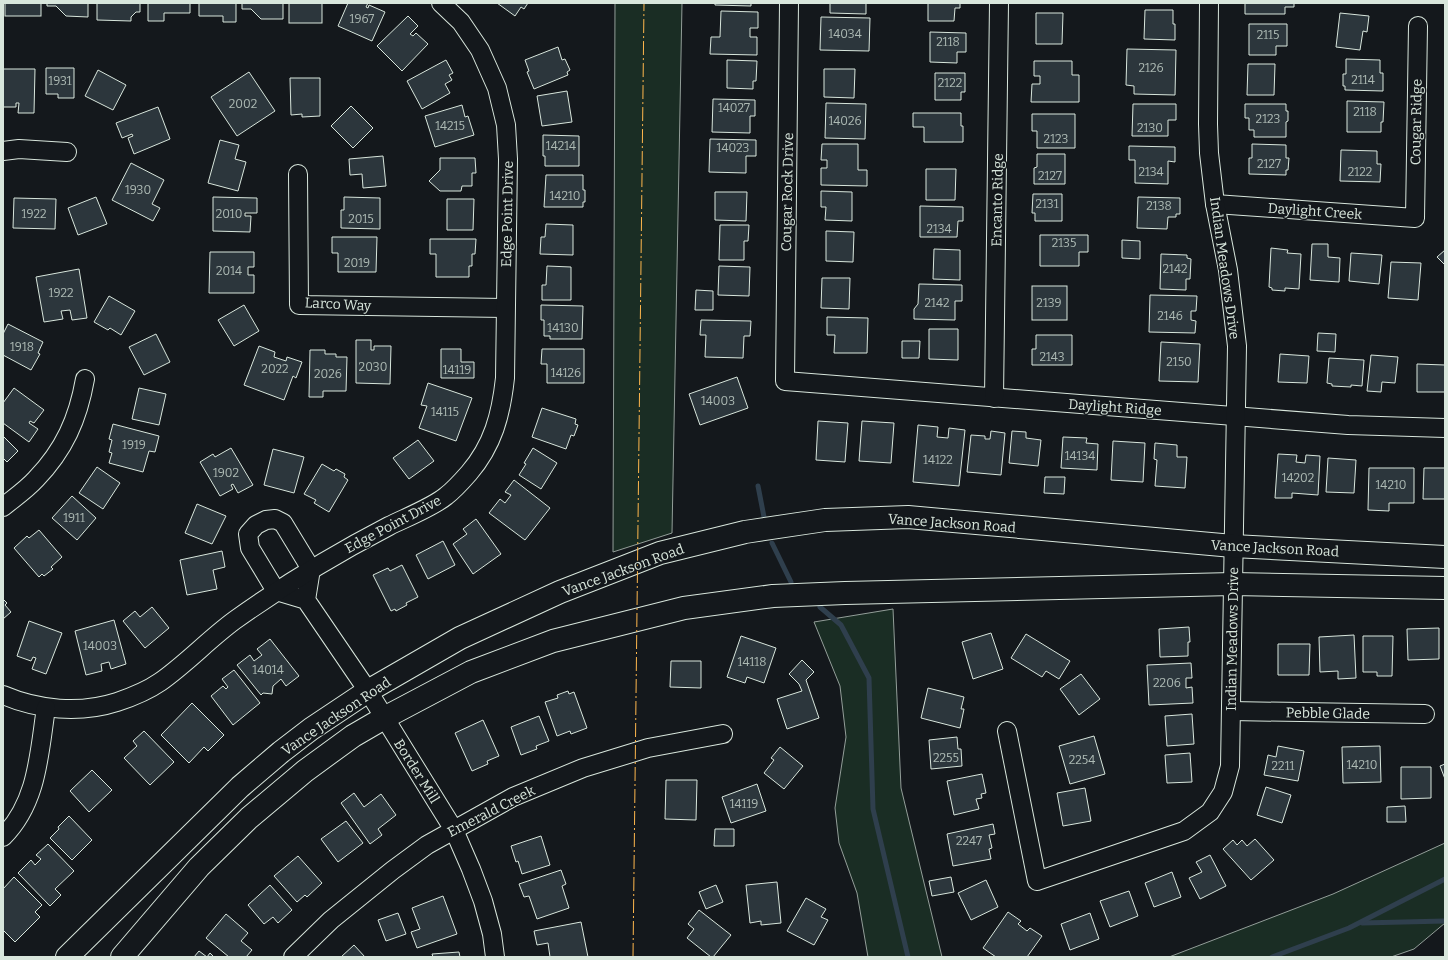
<svg xmlns="http://www.w3.org/2000/svg" width="1448" height="960" viewBox="0 0 1448 960" font-family="Bitter,serif">
	<style>
		.green { fill: #1a2d24; stroke: #939e99 }
		.lines { fill: none; stroke-linecap: round; stroke-linejoin: round }
		.stream { stroke: #2f3f4d; stroke-width: 5 }
		.building { fill: #2c363c; stroke: #d8e6dc }
		.minor-casing { stroke: #d8e6dc; stroke-width: 20 }
		.major-casing { stroke: #d8e6dc; stroke-width: 24 }
		.minor { stroke: #14181c; stroke-width: 18 }
		.major { stroke: #14181c; stroke-width: 22 }
		.power { stroke: #ffb74d; stroke-width: 1; stroke-dasharray: 14 3 2 3; stroke-linecap: butt }
		.labels { text-anchor: middle; stroke-width: 3; stroke-linejoin: round; paint-order: stroke }
		.number-label { font-size: 12px; fill: #adbab4 }
		.street-label { font-size: 14px; fill: #d8e6dc; stroke: #14181c }
	</style>
	<rect width="100%" height="100%" fill="#14181c"/>
	<g class="green">
		<polygon points="615,3 682,3 672,533 613,552"/>
		<polygon points="893,609 901,788 942,957 868,957 857,893 839,843 835,808 846,737 840,686 814,622"/>
		<polygon points="1445,843 1445,923 1414,949 1391,957 1169,957 1333,894"/>
	</g>
	<g class="lines">
		<g class="stream">
			<polyline points="758,486 764,517"/>
			<polyline points="772,543 791,582"/>
			<polyline points="820,607 841,625 869,678 873,809 908,957"/>
			<polyline points="1362,923 1445,921"/>
			<polyline points="1272,957 1349,928 1445,879"/>
		</g>
	</g>
	<g class="building">
		<rect x="5" y="3" width="36" height="13"/>
		<polygon points="47,3 88,3 88,17 66,16 56,6 47,6"/>
		<polygon points="97,3 140,3 140,12 136,12 131,17 131,21 97,20"/>
		<polygon points="148,3 190,3 190,13 164,13 164,21 148,21"/>
		<polygon points="199,3 236,3 236,22 223,22 223,16 199,16"/>
		<polygon points="242,3 283,3 283,19 261,19 251,9 242,9"/>
		<rect x="289" y="3" width="33" height="20"/>
		<polygon points="348,3 368,3 366,7 368,8 369,5 385,12 372,41 338,26"/>
		<polygon points="497,3 528,3 524,9 521,7 515,16"/>
		<polygon points="715,3 751,3 751,6 715,5"/>
		<polygon points="830,3 866,3 866,14 830,13"/>
		<polygon points="928,3 960,3 960,8 955,8 954,21 928,21"/>
		<polygon points="1245,3 1294,3 1294,7 1285,7 1285,14 1245,14"/>
		<polygon points="1145,10 1173,10 1173,24 1175,24 1175,40 1144,39"/>
		<polygon points="721,11 758,12 758,28 750,28 750,37 757,37 757,55 710,54 711,37 720,37"/>
		<polygon points="1036,13 1063,13 1062,44 1036,44"/>
		<polygon points="1340,13 1369,16 1367,32 1363,31 1360,50 1336,47"/>
		<polygon points="408,16 418,26 410,34 413,36 416,33 428,44 402,71 377,46"/>
		<polygon points="821,17 870,18 869,51 820,50"/>
		<polygon points="1249,24 1287,24 1287,46 1276,46 1276,55 1249,55"/>
		<polygon points="930,32 966,33 966,52 957,52 957,63 930,62"/>
		<polygon points="558,47 562,60 565,59 570,70 567,72 568,75 534,89 527,72 529,71 525,60"/>
		<polygon points="1127,49 1176,50 1175,95 1134,94 1134,86 1126,85"/>
		<polygon points="1346,59 1380,60 1380,73 1383,73 1383,91 1345,90 1345,86 1343,86 1343,74 1346,74"/>
		<polygon points="446,60 453,73 449,75 452,80 445,84 450,93 422,109 407,81"/>
		<polygon points="727,60 757,61 756,81 753,81 753,89 727,88"/>
		<polygon points="1034,61 1072,61 1072,75 1079,75 1079,102 1031,102 1032,84 1040,84 1040,76 1034,76"/>
		<polygon points="1248,64 1275,64 1274,95 1247,95"/>
		<polygon points="46,68 74,68 74,98 58,98 58,94 46,94"/>
		<polygon points="3,69 35,69 34,113 18,113 19,103 16,103 16,107 3,107"/>
		<polygon points="824,69 855,69 854,98 824,97"/>
		<polygon points="98,70 126,85 113,110 85,96"/>
		<polygon points="249,72 275,111 237,136 211,97"/>
		<polygon points="935,73 965,73 965,92 961,92 961,100 935,100"/>
		<polygon points="290,78 320,78 320,116 302,117 302,114 291,115"/>
		<polygon points="567,91 572,122 542,126 537,96"/>
		<polygon points="713,99 755,100 755,116 750,116 750,133 712,132"/>
		<polygon points="1347,101 1384,102 1383,122 1381,122 1381,132 1347,132"/>
		<polygon points="826,103 866,104 865,139 825,138"/>
		<polygon points="1133,104 1176,104 1176,120 1168,120 1168,136 1132,136"/>
		<polygon points="1245,104 1286,104 1286,111 1288,111 1288,121 1286,122 1286,137 1254,137 1254,130 1249,130 1249,118 1245,118"/>
		<polygon points="462,105 465,117 468,116 474,135 435,147 425,116"/>
		<polygon points="351,106 373,128 353,148 331,126"/>
		<polygon points="158,107 170,139 134,154 128,138 133,136 132,134 122,138 116,123"/>
		<polygon points="913,113 961,113 961,126 963,126 963,142 924,142 924,127 913,127"/>
		<polygon points="1032,114 1075,114 1075,148 1037,148 1037,131 1032,131"/>
		<polygon points="543,135 579,136 579,166 545,166 545,156 543,156"/>
		<polygon points="710,139 756,140 756,156 746,156 746,173 709,172"/>
		<polygon points="220,140 239,145 235,159 246,162 238,191 208,183"/>
		<polygon points="822,144 858,144 858,170 867,170 867,186 821,185 821,168 827,168 827,160 821,160"/>
		<polygon points="1252,144 1286,145 1286,158 1289,158 1288,170 1286,170 1286,175 1249,174 1249,158 1252,158"/>
		<polygon points="1129,146 1175,147 1175,162 1168,161 1168,184 1135,183 1135,160 1129,160"/>
		<polygon points="1341,150 1377,151 1377,164 1381,164 1380,182 1340,181"/>
		<polygon points="1037,154 1065,154 1065,184 1034,184 1034,168 1037,167"/>
		<polygon points="383,156 386,186 363,188 362,174 350,175 349,159"/>
		<polygon points="440,158 475,158 476,173 472,173 472,186 462,186 461,191 440,191 429,181 440,170"/>
		<polygon points="131,163 164,180 152,204 160,208 153,221 112,200"/>
		<polygon points="926,169 956,169 955,200 926,200"/>
		<polygon points="546,175 583,175 583,190 585,190 585,202 583,202 583,207 544,207"/>
		<polygon points="821,191 852,192 852,221 825,220 826,207 821,207"/>
		<polygon points="715,192 747,192 746,221 715,220"/>
		<polygon points="1033,194 1062,194 1062,221 1035,221 1035,213 1032,213"/>
		<polygon points="96,197 107,224 78,235 68,208"/>
		<polygon points="213,197 257,198 257,213 245,213 245,216 251,216 250,232 213,231"/>
		<polygon points="344,197 380,198 380,229 341,228 341,210 344,210"/>
		<polygon points="1138,197 1180,198 1180,214 1176,214 1176,217 1168,217 1167,229 1137,228"/>
		<polygon points="14,198 56,199 55,229 13,228"/>
		<polygon points="447,199 474,199 473,230 447,230"/>
		<polygon points="920,206 963,207 963,221 958,221 957,237 920,237"/>
		<polygon points="546,224 573,225 573,255 540,254 541,237 545,237"/>
		<polygon points="720,225 749,225 748,241 744,241 744,260 719,260"/>
		<polygon points="826,231 854,232 853,262 826,261"/>
		<polygon points="1040,235 1088,235 1088,252 1079,252 1079,266 1040,266"/>
		<polygon points="332,237 377,237 376,272 338,272 338,253 332,253"/>
		<polygon points="430,239 476,239 475,254 472,254 472,266 469,266 469,277 436,277 436,254 430,254"/>
		<polygon points="1122,240 1140,241 1140,259 1122,258"/>
		<polygon points="1312,244 1328,244 1328,257 1340,258 1339,282 1310,280"/>
		<polygon points="1271,248 1288,250 1287,253 1301,254 1299,289 1285,288 1285,291 1272,290 1272,288 1269,287"/>
		<polygon points="934,249 960,250 960,280 933,279"/>
		<polygon points="1445,250 1445,265 1437,257"/>
		<polygon points="210,252 254,252 254,267 248,267 248,275 254,275 254,293 209,293"/>
		<polygon points="1351,253 1382,255 1379,284 1349,281"/>
		<polygon points="1161,254 1187,255 1187,258 1191,259 1190,279 1186,279 1186,290 1160,289"/>
		<polygon points="1391,262 1421,263 1418,300 1388,298"/>
		<polygon points="547,266 571,267 571,300 542,300 542,285 546,285"/>
		<polygon points="719,266 750,267 749,296 718,295"/>
		<polygon points="79,269 87,318 72,320 70,310 61,311 63,319 44,322 36,277"/>
		<polygon points="822,278 850,278 849,309 821,308"/>
		<polygon points="919,284 962,285 962,301 955,301 955,320 914,319 914,309 918,304"/>
		<rect x="1032" y="286" width="35" height="34"/>
		<polygon points="696,290 713,291 713,310 695,310"/>
		<polygon points="1150,295 1197,296 1196,311 1191,311 1191,320 1196,321 1195,333 1149,332"/>
		<polygon points="109,296 135,311 121,335 110,328 108,330 94,322"/>
		<polygon points="244,305 259,331 234,346 218,320"/>
		<polygon points="541,305 583,306 582,339 550,339 550,336 544,336 544,320 541,320"/>
		<polygon points="827,317 868,318 867,353 834,353 835,335 827,335"/>
		<polygon points="701,320 751,321 750,336 744,336 743,358 705,357 706,335 700,335"/>
		<polygon points="8,324 43,342 38,353 40,354 31,370 3,355 3,334"/>
		<polygon points="929,329 958,329 958,360 929,359"/>
		<polygon points="1318,333 1336,334 1335,352 1317,351"/>
		<polygon points="156,334 170,362 144,375 129,347"/>
		<polygon points="1036,335 1072,335 1072,365 1032,365 1032,349 1036,349"/>
		<polygon points="356,340 371,340 371,350 374,350 374,346 391,346 390,384 356,383"/>
		<polygon points="902,341 920,341 919,358 902,358"/>
		<polygon points="1161,342 1200,344 1198,382 1159,381"/>
		<polygon points="259,346 275,352 274,357 286,361 287,357 302,362 296,378 293,376 284,400 244,385"/>
		<polygon points="441,349 461,349 461,362 474,362 474,378 441,378"/>
		<polygon points="542,349 584,349 584,383 547,383 547,364 541,364"/>
		<polygon points="310,350 325,350 325,354 336,354 336,357 347,357 346,391 323,391 323,397 309,397"/>
		<polygon points="1280,354 1309,356 1307,383 1278,382"/>
		<polygon points="1371,355 1398,357 1395,383 1382,382 1381,392 1367,391"/>
		<polygon points="1329,358 1364,360 1362,386 1351,385 1351,387 1332,386 1332,384 1327,383"/>
		<polygon points="1417,364 1445,365 1445,392 1417,392"/>
		<polygon points="737,377 748,408 700,425 689,394"/>
		<polygon points="428,383 472,398 456,441 419,428 427,406 421,405"/>
		<polygon points="14,388 44,410 34,423 30,421 29,423 38,429 29,442 3,423 3,403"/>
		<polygon points="139,388 166,394 159,425 132,419"/>
		<polygon points="542,408 576,419 575,424 578,425 574,436 571,435 566,449 532,437"/>
		<polygon points="818,421 848,423 845,462 816,460"/>
		<polygon points="862,421 894,423 891,463 859,461"/>
		<polygon points="113,424 159,436 155,452 149,451 143,472 109,463 112,453 109,452 112,440 109,439"/>
		<polygon points="918,425 938,427 937,437 948,438 949,428 965,430 959,486 913,482"/>
		<polygon points="991,431 1005,433 1001,475 967,472 971,435 985,436 985,439 990,439"/>
		<polygon points="1012,431 1026,432 1026,438 1041,440 1038,466 1009,463"/>
		<polygon points="3,436 18,451 7,462 3,458"/>
		<polygon points="1063,437 1087,438 1086,443 1098,444 1097,470 1061,468"/>
		<polygon points="418,440 434,461 409,479 393,458"/>
		<polygon points="1113,441 1145,443 1143,482 1111,480"/>
		<polygon points="1155,443 1177,445 1177,457 1187,457 1185,488 1155,486 1157,460 1154,459"/>
		<polygon points="231,448 253,485 238,493 233,484 231,485 233,489 220,496 200,462 213,454 215,457"/>
		<polygon points="533,448 557,463 541,489 519,475 526,464 524,463"/>
		<polygon points="273,449 304,457 294,493 264,485"/>
		<polygon points="1278,454 1297,455 1296,462 1305,463 1306,455 1320,456 1318,495 1292,493 1292,498 1275,498"/>
		<polygon points="1328,458 1356,460 1354,493 1326,492"/>
		<polygon points="322,464 334,471 336,469 345,474 344,477 348,480 329,512 314,503 316,500 304,494"/>
		<polygon points="97,467 120,483 103,509 79,493"/>
		<polygon points="1369,468 1414,468 1414,503 1389,503 1389,511 1368,510"/>
		<polygon points="1424,468 1445,468 1445,499 1423,499"/>
		<polygon points="1045,477 1065,477 1064,494 1044,493"/>
		<polygon points="514,480 550,508 525,540 489,513 500,499 505,503 511,495 505,492"/>
		<polygon points="72,496 96,518 77,540 52,518"/>
		<polygon points="197,504 226,516 212,544 185,533"/>
		<polygon points="476,519 501,554 473,574 453,544 467,534 463,529"/>
		<polygon points="39,530 62,557 51,567 53,569 44,576 42,574 39,577 14,548 27,536 29,538"/>
		<polygon points="443,541 455,565 428,579 416,555"/>
		<polygon points="222,551 225,567 213,570 217,589 187,595 180,560"/>
		<polygon points="402,565 418,597 406,603 407,605 396,611 395,609 391,611 373,575 388,568 390,571"/>
		<polygon points="3,599 7,603 5,605 11,612 3,619"/>
		<polygon points="152,607 169,628 145,648 123,621 135,611 140,617"/>
		<polygon points="114,620 126,664 111,669 109,662 101,664 102,671 86,675 75,631"/>
		<polygon points="29,621 62,633 46,674 32,669 36,658 33,657 31,661 17,656"/>
		<polygon points="1189,627 1190,642 1188,642 1188,656 1160,657 1159,629"/>
		<polygon points="1439,628 1439,659 1408,660 1407,629"/>
		<polygon points="991,633 1003,669 973,679 962,642"/>
		<polygon points="1026,634 1070,661 1059,679 1046,671 1042,677 1011,658"/>
		<polygon points="1354,635 1356,678 1338,679 1338,671 1320,672 1319,637"/>
		<polygon points="741,636 776,648 764,683 747,677 745,683 727,677"/>
		<polygon points="1363,636 1393,636 1392,676 1377,676 1377,672 1363,672"/>
		<polygon points="270,639 299,676 286,686 281,679 273,686 272,694 263,693 261,695 237,665 250,655 254,661 262,655 257,649"/>
		<polygon points="1278,644 1310,644 1309,675 1278,675"/>
		<polygon points="802,660 814,672 806,680 819,718 787,729 777,699 802,691 799,684 789,674"/>
		<polygon points="671,661 701,661 701,688 670,687"/>
		<polygon points="1191,663 1192,678 1186,678 1186,688 1192,687 1193,703 1149,705 1147,665"/>
		<polygon points="234,670 260,703 233,725 211,696 223,686 226,689 228,687 222,679"/>
		<polygon points="1081,674 1100,699 1079,715 1060,689"/>
		<polygon points="928,688 964,697 961,709 964,709 960,728 921,718"/>
		<polygon points="568,691 569,694 574,692 587,728 571,734 570,731 557,736 545,702 558,698 557,695"/>
		<polygon points="192,703 224,735 208,751 204,747 189,763 161,735"/>
		<polygon points="1192,714 1194,744 1167,746 1165,716"/>
		<polygon points="539,716 549,741 536,746 537,749 521,755 511,727"/>
		<polygon points="483,720 499,756 487,761 488,764 472,771 455,733"/>
		<polygon points="144,731 174,762 150,785 124,758 137,746 133,741"/>
		<polygon points="1094,736 1105,774 1070,784 1059,746"/>
		<polygon points="957,737 958,749 961,749 962,766 931,769 929,740"/>
		<polygon points="1278,746 1304,751 1298,781 1264,775 1268,755 1276,757"/>
		<polygon points="1380,746 1381,782 1343,783 1342,747"/>
		<polygon points="780,747 803,766 784,789 764,773 774,760 771,758"/>
		<polygon points="1190,753 1192,782 1167,783 1165,755"/>
		<polygon points="1445,764 1445,779 1440,766"/>
		<polygon points="1401,767 1431,767 1431,798 1401,799"/>
		<polygon points="92,770 112,790 89,812 70,791"/>
		<polygon points="982,774 986,793 981,794 982,798 976,799 979,809 954,815 947,781"/>
		<polygon points="666,780 697,780 696,820 665,819"/>
		<polygon points="757,784 766,811 731,823 722,797"/>
		<polygon points="1266,787 1291,795 1282,823 1257,815"/>
		<polygon points="1085,788 1091,821 1063,826 1057,793"/>
		<polygon points="354,793 364,807 381,794 396,815 378,829 382,835 370,844 341,803"/>
		<polygon points="1405,806 1406,822 1387,822 1387,807"/>
		<polygon points="69,816 92,840 72,860 50,838 59,829 58,827"/>
		<polygon points="346,821 363,843 338,862 321,839"/>
		<polygon points="993,824 995,834 989,835 992,848 989,849 991,859 953,866 947,834"/>
		<polygon points="715,829 734,829 734,846 714,846"/>
		<polygon points="541,836 550,865 522,874 518,861 516,862 511,846"/>
		<polygon points="1255,839 1274,860 1251,880 1223,849 1233,840 1237,845 1242,840 1247,846"/>
		<polygon points="48,844 74,871 55,889 61,895 50,906 18,873 31,860 35,865 41,859 36,855"/>
		<polygon points="1210,855 1226,886 1200,899 1189,878 1202,872 1196,862"/>
		<polygon points="298,856 322,883 307,897 305,895 297,902 274,876"/>
		<polygon points="561,870 566,884 562,886 569,908 537,919 529,896 524,897 519,884"/>
		<polygon points="1172,872 1181,897 1154,907 1145,883"/>
		<polygon points="14,877 42,905 35,912 40,917 15,942 3,930 3,889"/>
		<polygon points="951,877 954,892 932,896 929,881"/>
		<polygon points="986,880 998,907 971,920 958,893"/>
		<polygon points="777,882 781,923 761,925 761,921 750,923 746,885"/>
		<polygon points="270,885 292,910 278,923 273,917 264,924 248,905"/>
		<polygon points="716,885 723,902 706,909 699,892"/>
		<polygon points="1129,891 1138,916 1110,927 1100,901"/>
		<polygon points="443,896 457,934 417,948 411,932 420,929 412,908"/>
		<polygon points="806,898 826,909 821,917 828,920 814,945 787,931"/>
		<polygon points="699,910 731,935 713,957 711,957 687,938 694,929 688,924"/>
		<polygon points="1008,912 1021,921 1018,924 1027,931 1030,928 1042,936 1027,957 996,957 983,948"/>
		<polygon points="398,913 406,934 386,941 378,920"/>
		<polygon points="1090,913 1099,939 1070,950 1061,924"/>
		<polygon points="226,914 248,933 241,941 252,950 246,957 229,957 206,938"/>
		<polygon points="581,922 588,957 550,957 548,943 537,945 534,931"/>
		<polygon points="354,945 365,957 341,957"/>
		<polygon points="199,951 207,957 210,953 214,957 194,957"/>
		<polygon points="459,952 460,957 433,957 432,954"/>
	</g>
	<g class="lines">
		<defs>
			<g id="minor">
				<polyline points="789,3 785,381 1348,425 1445,428"/>
				<polyline points="3,151 19,149 67,152"/>
				<polyline points="298,174 299,305 505,308"/>
				<polyline points="1215,204 1415,218 1418,26"/>
				<polyline points="994,398 999,3"/>
				<path d="M3,507C14,498 26,490 36,479C64,450 78,419 85,379"/>
				<polyline points="306,600 311,569 283,523 275,519 266,520 256,525 248,534 250,548 276,591 306,600 368,691 454,830 471,869 483,901 492,934 495,957"/>
				<path d="M3,695C38,710 80,714 117,702C132,697 147,691 160,682C187,663 209,639 235,620C284,585 335,554 389,526C405,518 433,507 446,496C454,490 462,481 469,473C493,445 501,415 505,378L508,159L506,125L497,88L480,50L461,22L441,3"/>
				<polyline points="1231,711 1425,714"/>
				<polyline points="1007,731 1037,881 1184,831 1210,812 1223,792 1230,766 1237,346 1228,270 1215,204 1209,153 1208,124 1209,3"/>
				<path d="M3,837C38,802 39,753 46,708"/>
				<polyline points="293,957 331,920 393,870 427,845 513,797 583,768 648,748 723,734"/>
			</g>
			<g id="major">
				<polyline points="67,957 240,787 281,752 311,729 368,691 460,638 560,592 660,553 745,532 825,520 908,517 1233,546 1445,557"/>
				<polyline points="122,957 199,867 249,818 305,771 353,736 384,718 471,672 553,641 684,608 773,596 845,593 1233,584 1445,588"/>
			</g>
		</defs>
		<use href="#minor" class="minor-casing"/>
		<use href="#major" class="major-casing"/>
		<use href="#minor" class="minor"/>
		<use href="#major" class="major"/>
		<polyline class="power" points="633,957 644,3"/>
	</g>
	<g class="labels">
		<g class="number-label">
			<text x="362" y="23">1967</text>
			<text x="845" y="38">14034</text>
			<text x="1268" y="39">2115</text>
			<text x="948" y="46">2118</text>
			<text x="1151" y="72">2126</text>
			<text x="1363" y="84">2114</text>
			<text x="60" y="85">1931</text>
			<text x="950" y="87">2122</text>
			<text x="243" y="108">2002</text>
			<text x="734" y="112">14027</text>
			<text x="1365" y="116">2118</text>
			<text x="1268" y="123">2123</text>
			<text x="845" y="125">14026</text>
			<text x="450" y="130">14215</text>
			<text x="1150" y="132">2130</text>
			<text x="1056" y="143">2123</text>
			<text x="561" y="150">14214</text>
			<text x="733" y="152">14023</text>
			<text x="1269" y="168">2127</text>
			<text x="1151" y="176">2134</text>
			<text x="1360" y="176">2122</text>
			<text x="1050" y="180">2127</text>
			<text x="138" y="194">1930</text>
			<text x="565" y="200">14210</text>
			<text x="1047" y="208">2131</text>
			<text x="1159" y="210">2138</text>
			<text x="34" y="218">1922</text>
			<text x="229" y="218">2010</text>
			<text x="361" y="223">2015</text>
			<text x="939" y="233">2134</text>
			<text x="1064" y="247">2135</text>
			<text x="357" y="267">2019</text>
			<text x="1175" y="273">2142</text>
			<text x="229" y="275">2014</text>
			<text x="61" y="297">1922</text>
			<text x="937" y="307">2142</text>
			<text x="1049" y="307">2139</text>
			<text x="1170" y="320">2146</text>
			<text x="563" y="332">14130</text>
			<text x="22" y="351">1918</text>
			<text x="1052" y="361">2143</text>
			<text x="1179" y="366">2150</text>
			<text x="373" y="371">2030</text>
			<text x="275" y="373">2022</text>
			<text x="457" y="374">14119</text>
			<text x="566" y="377">14126</text>
			<text x="328" y="378">2026</text>
			<text x="718" y="405">14003</text>
			<text x="445" y="416">14115</text>
			<text x="134" y="449">1919</text>
			<text x="1080" y="460">14134</text>
			<text x="938" y="464">14122</text>
			<text x="226" y="477">1902</text>
			<text x="1298" y="482">14202</text>
			<text x="1391" y="489">14210</text>
			<text x="74" y="522">1911</text>
			<text x="100" y="650">14003</text>
			<text x="752" y="666">14118</text>
			<text x="268" y="674">14014</text>
			<text x="1167" y="687">2206</text>
			<text x="946" y="762">2255</text>
			<text x="1082" y="764">2254</text>
			<text x="1362" y="769">14210</text>
			<text x="1283" y="770">2211</text>
			<text x="744" y="808">14119</text>
			<text x="969" y="845">2247</text>
		</g>
		<g class="street-label">
			<text transform="translate(1416 122) rotate(-89)" y="5">Cougar Ridge</text>
			<text transform="translate(787 192) rotate(-89)" y="5">Cougar Rock Drive</text>
			<text transform="translate(997 200) rotate(-89)" y="5">Encanto Ridge</text>
			<text transform="translate(1315 211) rotate(4)" y="5">Daylight Creek</text>
			<text transform="translate(507 214) rotate(-89)" y="5">Edge Point Drive</text>
			<text transform="translate(1225 268) rotate(82)" y="5">Indian Meadows Drive</text>
			<text transform="translate(338 304) rotate(3)" y="5">Larco Way</text>
			<text transform="translate(1115 407) rotate(4)" y="5">Daylight Ridge</text>
			<text transform="translate(952 523) rotate(4)" y="5">Vance Jackson Road</text>
			<text transform="translate(393 524) rotate(-28)" y="5">Edge Point Drive</text>
			<text transform="translate(1275 548) rotate(3)" y="5">Vance Jackson Road</text>
			<text transform="translate(623 570) rotate(-20)" y="5">Vance Jackson Road</text>
			<text transform="translate(1232 639) rotate(-89)" y="5">Indian Meadows Drive</text>
			<text transform="translate(1328 713) rotate(1)" y="5">Pebble Glade</text>
			<text transform="translate(336 716) rotate(-34)" y="5">Vance Jackson Road</text>
			<text transform="translate(417 771) rotate(58)" y="5">Border Mill</text>
			<text transform="translate(491 811) rotate(-27)" y="5">Emerald Creek</text>
		</g>
	</g>
	<rect width="1448" height="960" fill="none" stroke="#d8e6dc" stroke-width="8"/>
</svg>
